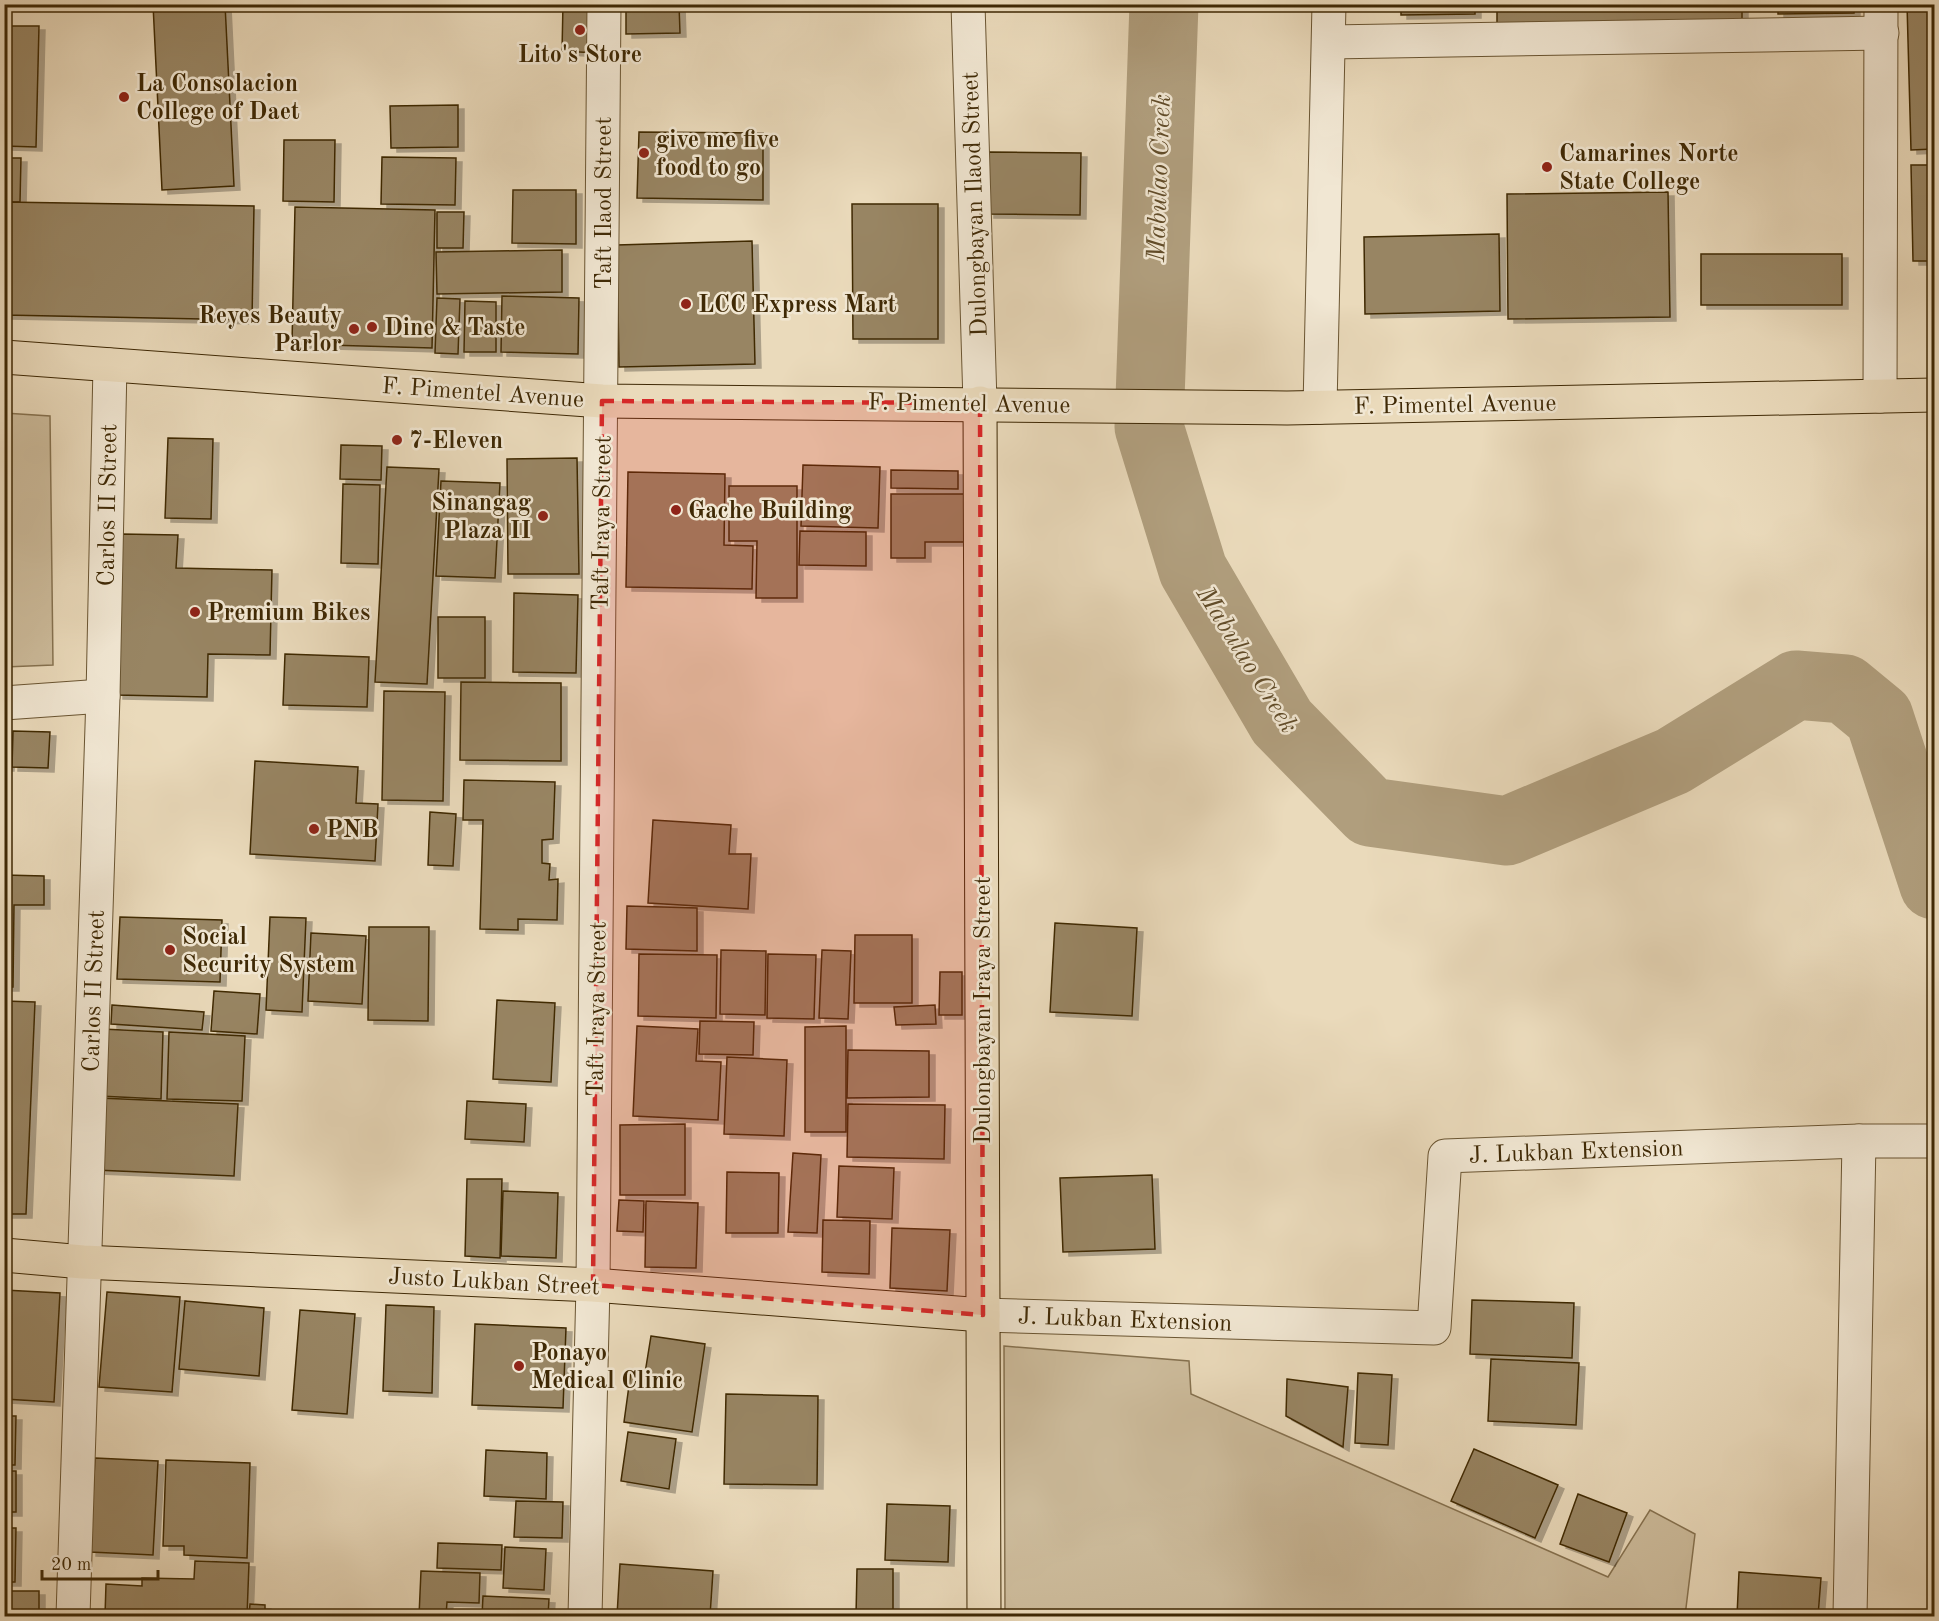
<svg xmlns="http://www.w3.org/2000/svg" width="1939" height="1621" viewBox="0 0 1939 1621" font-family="'Old Standard TT',serif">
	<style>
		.green { fill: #cdbc9c; stroke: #867250; stroke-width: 1.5 }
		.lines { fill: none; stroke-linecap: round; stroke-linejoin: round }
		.river { stroke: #b09e7d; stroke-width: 69 }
		.building { fill: #988564; stroke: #3f2905; stroke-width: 1.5; filter: url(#shadow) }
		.minor-casing { stroke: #6a5532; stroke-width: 35 }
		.major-casing { stroke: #3f2905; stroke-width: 35 }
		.minor { stroke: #f1e7d3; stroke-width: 33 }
		.major { stroke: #eadabb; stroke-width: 33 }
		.marked { fill: #d62828; fill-opacity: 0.2; stroke: #d62828; stroke-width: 4.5; stroke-dasharray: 12 8; stroke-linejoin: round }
		.poi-dot { fill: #8f2418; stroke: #f1e7d3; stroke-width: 2 }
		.labels { text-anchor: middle; stroke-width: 5; stroke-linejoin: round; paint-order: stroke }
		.poi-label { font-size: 24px; font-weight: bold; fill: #3f2905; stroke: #f1e7d3; text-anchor: start }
		.street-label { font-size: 24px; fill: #3f2905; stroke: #f1e7d3 }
		.water-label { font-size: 26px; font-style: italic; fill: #614c29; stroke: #f1e7d3 }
	</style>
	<defs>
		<filter id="shadow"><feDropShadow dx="6" dy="4" stdDeviation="0" flood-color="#0004"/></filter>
	</defs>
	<rect width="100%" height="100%" fill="#eadabb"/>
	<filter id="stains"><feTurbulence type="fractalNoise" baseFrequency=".00333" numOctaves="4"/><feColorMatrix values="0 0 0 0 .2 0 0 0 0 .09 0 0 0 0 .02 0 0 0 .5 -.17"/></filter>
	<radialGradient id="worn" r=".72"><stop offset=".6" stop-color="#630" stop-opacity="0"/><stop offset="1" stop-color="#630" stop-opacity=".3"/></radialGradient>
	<g class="green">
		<polygon points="4,413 50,416 53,665 5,667"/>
		<polygon points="1004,1346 1189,1361 1191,1394 1608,1577 1650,1510 1695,1534 1685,1616 1005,1616"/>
	</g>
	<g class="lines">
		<polyline class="river" points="1164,4 1149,427 1193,570 1282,722 1370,812 1507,831 1673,761 1796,685 1845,689 1879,717 1934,885"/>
	</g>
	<g class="building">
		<polygon points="153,4 225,4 234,186 162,190"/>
		<polygon points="563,4 597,10 597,53 562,51"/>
		<polygon points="626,4 679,4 680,33 626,34"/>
		<polygon points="1401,4 1475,4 1475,14 1401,15"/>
		<polygon points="1497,4 1742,4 1742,27 1497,32"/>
		<polygon points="1778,4 1854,4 1854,13 1778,14"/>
		<polygon points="1907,4 1934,4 1934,149 1911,150"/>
		<polygon points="4,26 39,26 36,147 4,146"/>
		<polygon points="458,105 458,147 391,148 390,106"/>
		<polygon points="639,132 763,133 763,200 637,198"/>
		<polygon points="284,140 335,140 334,202 283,201"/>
		<polygon points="989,152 1081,153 1080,215 988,214"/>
		<polygon points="382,157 456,158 455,205 381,204"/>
		<polygon points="4,158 21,158 20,202 4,202"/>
		<polygon points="1911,165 1934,165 1934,261 1913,261"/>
		<polygon points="513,190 576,190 576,244 512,243"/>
		<polygon points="1668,192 1670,317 1508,319 1507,194"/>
		<polygon points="4,202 254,206 252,320 4,315"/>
		<polygon points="852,204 938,204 938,339 853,339"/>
		<polygon points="295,207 435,210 432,348 292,344"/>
		<polygon points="437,212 464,212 463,248 437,248"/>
		<polygon points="1499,234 1500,311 1365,314 1364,237"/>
		<polygon points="752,241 755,364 619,367 617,245"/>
		<polygon points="562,250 562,292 437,294 436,252"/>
		<rect x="1701" y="254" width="141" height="51"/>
		<polygon points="502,296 579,298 578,354 501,352"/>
		<polygon points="437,298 460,299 458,354 435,353"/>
		<polygon points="465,301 496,302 496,352 464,352"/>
		<polygon points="168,438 213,439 211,519 165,518"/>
		<polygon points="341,445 382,446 381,480 340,479"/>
		<polygon points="577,458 579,574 508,574 507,459"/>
		<polygon points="803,465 880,467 878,528 801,526"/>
		<polygon points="387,467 439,469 427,684 375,682"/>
		<polygon points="891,470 958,471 958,489 891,488"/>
		<polygon points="628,472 725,474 724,545 753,546 752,589 626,587"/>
		<polygon points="441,481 500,483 495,578 436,576"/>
		<polygon points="343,484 380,485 378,564 341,563"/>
		<polygon points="729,486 797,486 797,598 756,598 757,541 729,541"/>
		<polygon points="891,494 971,494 971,542 925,542 925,558 891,558"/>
		<polygon points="800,531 866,532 866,566 799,565"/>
		<polygon points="121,534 178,535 176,568 272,570 270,655 208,654 207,697 117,695"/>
		<polygon points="514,593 578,595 576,673 513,672"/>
		<rect x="438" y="617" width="47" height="61"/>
		<polygon points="285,654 369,657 367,707 283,705"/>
		<polygon points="461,682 561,683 561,761 460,760"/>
		<polygon points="384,691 445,692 443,801 382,800"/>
		<polygon points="4,731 9,731 8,767 4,767"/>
		<polygon points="13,731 50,732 48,768 12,767"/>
		<polygon points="255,761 358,767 356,803 378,804 375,861 250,854"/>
		<polygon points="464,780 555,782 553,839 542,840 542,863 550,864 549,880 558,879 557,920 518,919 518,930 480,929 483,820 463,820"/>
		<polygon points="430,812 456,814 453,866 428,865"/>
		<polygon points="653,820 731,825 729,854 751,854 748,909 648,903"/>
		<polygon points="4,875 44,876 44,905 14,905 13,987 4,987"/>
		<polygon points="627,906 697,908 697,951 626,949"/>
		<polygon points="120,917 222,920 220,982 117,979"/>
		<polygon points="270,917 306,918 302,1012 266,1010"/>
		<polygon points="1055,923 1137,928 1132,1016 1050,1012"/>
		<polygon points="369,927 429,927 428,1021 368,1020"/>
		<polygon points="311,933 366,936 362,1004 308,1001"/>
		<polygon points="855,935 912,935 912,1003 854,1003"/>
		<polygon points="721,950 766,951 765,1015 720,1014"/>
		<polygon points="822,950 851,951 848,1019 819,1018"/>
		<polygon points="639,954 717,955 716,1018 638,1016"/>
		<polygon points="768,954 816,955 814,1019 767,1018"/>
		<polygon points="940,972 962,972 962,1015 939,1015"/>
		<polygon points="214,991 260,994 257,1034 211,1031"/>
		<polygon points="497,1000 555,1003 551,1082 493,1079"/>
		<polygon points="4,1001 35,1002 26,1214 4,1214"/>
		<polygon points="112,1005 204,1012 202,1030 111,1024"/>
		<polygon points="935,1005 936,1024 896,1025 894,1007"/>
		<polygon points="700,1021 754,1022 753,1055 699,1054"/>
		<polygon points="637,1026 698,1029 696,1061 721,1062 718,1120 633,1116"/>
		<polygon points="846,1026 846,1132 805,1132 805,1027"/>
		<polygon points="102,1029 163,1032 161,1099 99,1096"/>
		<polygon points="169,1032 245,1036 242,1101 167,1099"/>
		<polygon points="848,1050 929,1051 929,1097 847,1098"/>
		<polygon points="727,1057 787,1060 784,1136 724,1134"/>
		<polygon points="99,1098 238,1104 234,1176 95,1170"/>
		<polygon points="467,1101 526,1104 524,1142 465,1139"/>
		<polygon points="848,1104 945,1105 944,1159 847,1157"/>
		<polygon points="685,1124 685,1195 620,1195 620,1125"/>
		<polygon points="793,1153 821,1155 817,1233 788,1232"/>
		<polygon points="839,1166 894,1168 892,1219 837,1217"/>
		<polygon points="727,1172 779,1173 778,1233 726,1233"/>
		<polygon points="1152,1175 1155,1249 1063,1252 1060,1178"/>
		<polygon points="467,1179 502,1179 500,1258 465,1256"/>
		<polygon points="503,1191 558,1193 556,1258 501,1256"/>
		<polygon points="619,1200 644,1201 643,1232 617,1231"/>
		<polygon points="646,1201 698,1203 696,1268 645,1267"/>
		<polygon points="823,1220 870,1221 869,1274 822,1272"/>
		<polygon points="892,1228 950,1230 947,1291 890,1288"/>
		<polygon points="4,1290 60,1293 54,1402 4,1399"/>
		<polygon points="107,1292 180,1297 172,1392 99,1387"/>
		<polygon points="1472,1300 1574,1303 1572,1358 1470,1354"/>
		<polygon points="185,1301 264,1308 259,1376 179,1369"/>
		<polygon points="386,1305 434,1307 432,1393 383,1391"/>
		<polygon points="300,1310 355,1314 347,1414 292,1410"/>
		<polygon points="475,1324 566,1328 563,1408 472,1405"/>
		<polygon points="651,1336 705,1344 692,1432 624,1422 631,1371 645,1373"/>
		<polygon points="1491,1359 1579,1363 1576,1425 1488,1421"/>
		<polygon points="1358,1373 1392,1375 1388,1445 1355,1443"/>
		<polygon points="1287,1379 1348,1387 1343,1447 1286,1416"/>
		<polygon points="726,1394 818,1396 817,1485 724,1484"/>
		<polygon points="4,1416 16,1416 15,1465 4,1465"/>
		<polygon points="628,1432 676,1439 669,1489 621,1481"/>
		<polygon points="1474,1449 1558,1485 1535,1538 1451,1501"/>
		<polygon points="486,1450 547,1453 546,1499 484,1496"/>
		<polygon points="95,1458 158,1461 153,1555 90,1552"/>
		<polygon points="166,1460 250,1463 247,1558 184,1555 184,1546 163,1546"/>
		<rect x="4" y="1471" width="12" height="41"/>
		<polygon points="1578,1494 1627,1513 1609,1562 1560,1544"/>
		<polygon points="516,1501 563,1502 562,1538 514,1537"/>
		<polygon points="887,1504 950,1506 948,1562 885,1560"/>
		<polygon points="4,1528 16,1528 15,1582 4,1582"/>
		<polygon points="438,1543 502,1545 501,1570 437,1568"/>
		<polygon points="505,1547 546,1549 544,1590 503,1588"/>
		<polygon points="195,1561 249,1563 247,1616 105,1616 106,1584 142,1586 142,1578 194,1579"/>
		<polygon points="620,1564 713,1571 710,1616 617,1616"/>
		<polygon points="857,1569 893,1569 893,1616 856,1616"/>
		<polygon points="421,1571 480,1573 479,1603 447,1602 446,1616 419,1616"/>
		<polygon points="1739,1572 1821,1578 1818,1616 1737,1616"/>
		<rect x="4" y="1591" width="35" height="25"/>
		<polygon points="483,1596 549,1599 548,1616 482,1616"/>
		<polygon points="250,1604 265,1605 265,1616 249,1616"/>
	</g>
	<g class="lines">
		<defs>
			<g id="minor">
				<polyline points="968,4 980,403"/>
				<polyline points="1329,42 1882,33"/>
				<polyline points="1880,396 1881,4"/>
				<polyline points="1320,407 1329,4"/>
				<polyline points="4,703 103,696"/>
				<polyline points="983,1315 1434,1328 1445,1156 1859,1141 1934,1141"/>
				<polyline points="73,1616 103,696 110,365"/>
				<polyline points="585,1616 593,1285 604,4"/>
				<polyline points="1850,1616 1859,1141"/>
			</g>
			<g id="major">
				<polyline points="4,357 602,401 1287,408 1934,395"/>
				<polyline points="980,403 984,1616"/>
				<polyline points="4,1255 83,1262 593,1285 983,1315"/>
			</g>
		</defs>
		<use href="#minor" class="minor-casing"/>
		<use href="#major" class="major-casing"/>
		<use href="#minor" class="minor"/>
		<use href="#major" class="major"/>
	</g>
	<path class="marked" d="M602,401L980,403L983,1315L593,1285Z"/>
	<g class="poi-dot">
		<circle cx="580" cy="30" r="6"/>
		<circle cx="124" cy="97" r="6"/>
		<circle cx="644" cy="153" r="6"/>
		<circle cx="1547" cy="167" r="6"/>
		<circle cx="686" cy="304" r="6"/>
		<circle cx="372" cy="327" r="6"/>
		<circle cx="354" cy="329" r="6"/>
		<circle cx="397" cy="440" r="6"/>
		<circle cx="676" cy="510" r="6"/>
		<circle cx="543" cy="516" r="6"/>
		<circle cx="195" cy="612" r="6"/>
		<circle cx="314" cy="829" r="6"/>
		<circle cx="170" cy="950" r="6"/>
		<circle cx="519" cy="1366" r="6"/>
	</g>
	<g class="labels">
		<g class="poi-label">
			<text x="580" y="62" text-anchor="middle">Lito's Store</text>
			<text x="136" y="91">La Consolacion<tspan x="136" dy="28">College of Daet</tspan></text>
			<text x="656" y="147">give me five<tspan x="656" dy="28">food to go</tspan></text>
			<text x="1559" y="161">Camarines Norte<tspan x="1559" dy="28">State College</tspan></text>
			<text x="698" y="312">LCC Express Mart</text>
			<text x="342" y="323" text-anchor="end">Reyes Beauty<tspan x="342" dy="28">Parlor</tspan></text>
			<text x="384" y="335">Dine &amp; Taste</text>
			<text x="409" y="448">7-Eleven</text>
			<text x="531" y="510" text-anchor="end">Sinangag<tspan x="531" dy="28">Plaza II</tspan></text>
			<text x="688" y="518">Gache Building</text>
			<text x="207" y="620">Premium Bikes</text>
			<text x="326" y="837">PNB</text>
			<text x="182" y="944">Social<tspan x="182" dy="28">Security System</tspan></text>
			<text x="531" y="1360">Ponayo<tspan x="531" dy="28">Medical Clinic</tspan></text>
		</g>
		<g class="street-label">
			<text transform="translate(603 203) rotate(-90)" y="8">Taft Ilaod Street</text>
			<text transform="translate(974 204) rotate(-92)" y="8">Dulongbayan Ilaod Street</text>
			<text transform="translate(483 392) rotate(4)" y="8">F. Pimentel Avenue</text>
			<text transform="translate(969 403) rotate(1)" y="8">F. Pimentel Avenue</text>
			<text transform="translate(1455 404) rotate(-1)" y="8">F. Pimentel Avenue</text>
			<text transform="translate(107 505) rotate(-89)" y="8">Carlos II Street</text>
			<text transform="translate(601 523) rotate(-89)" y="8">Taft Iraya Street</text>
			<text transform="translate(93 991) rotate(-88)" y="8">Carlos II Street</text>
			<text transform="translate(596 1009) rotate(-89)" y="8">Taft Iraya Street</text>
			<text transform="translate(982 1010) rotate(-90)" y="8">Dulongbayan Iraya Street</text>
			<text transform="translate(1576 1151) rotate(-2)" y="8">J. Lukban Extension</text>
			<text transform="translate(494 1281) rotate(3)" y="8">Justo Lukban Street</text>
			<text transform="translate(1125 1319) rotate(2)" y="8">J. Lukban Extension</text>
		</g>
		<g class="water-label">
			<text transform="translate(1158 178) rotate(-88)" y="9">Mabulao Creek</text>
			<text transform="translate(1248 659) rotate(58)" y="9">Mabulao Creek</text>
		</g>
	</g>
	<rect width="1939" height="1621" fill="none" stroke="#eadabb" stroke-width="24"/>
	<rect x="6" y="6" width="1927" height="1609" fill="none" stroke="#3f2905" stroke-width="3"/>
	<rect x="12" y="12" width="1915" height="1597" fill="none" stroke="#3f2905" stroke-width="1.5"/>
	<path d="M42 1570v9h116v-9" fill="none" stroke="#3f2905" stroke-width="3"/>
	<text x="51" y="1570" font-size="18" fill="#3f2905" stroke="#f1e7d3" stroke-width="4.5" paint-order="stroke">20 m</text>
	<rect width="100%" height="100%" filter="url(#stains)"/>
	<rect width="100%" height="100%" fill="url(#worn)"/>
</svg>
